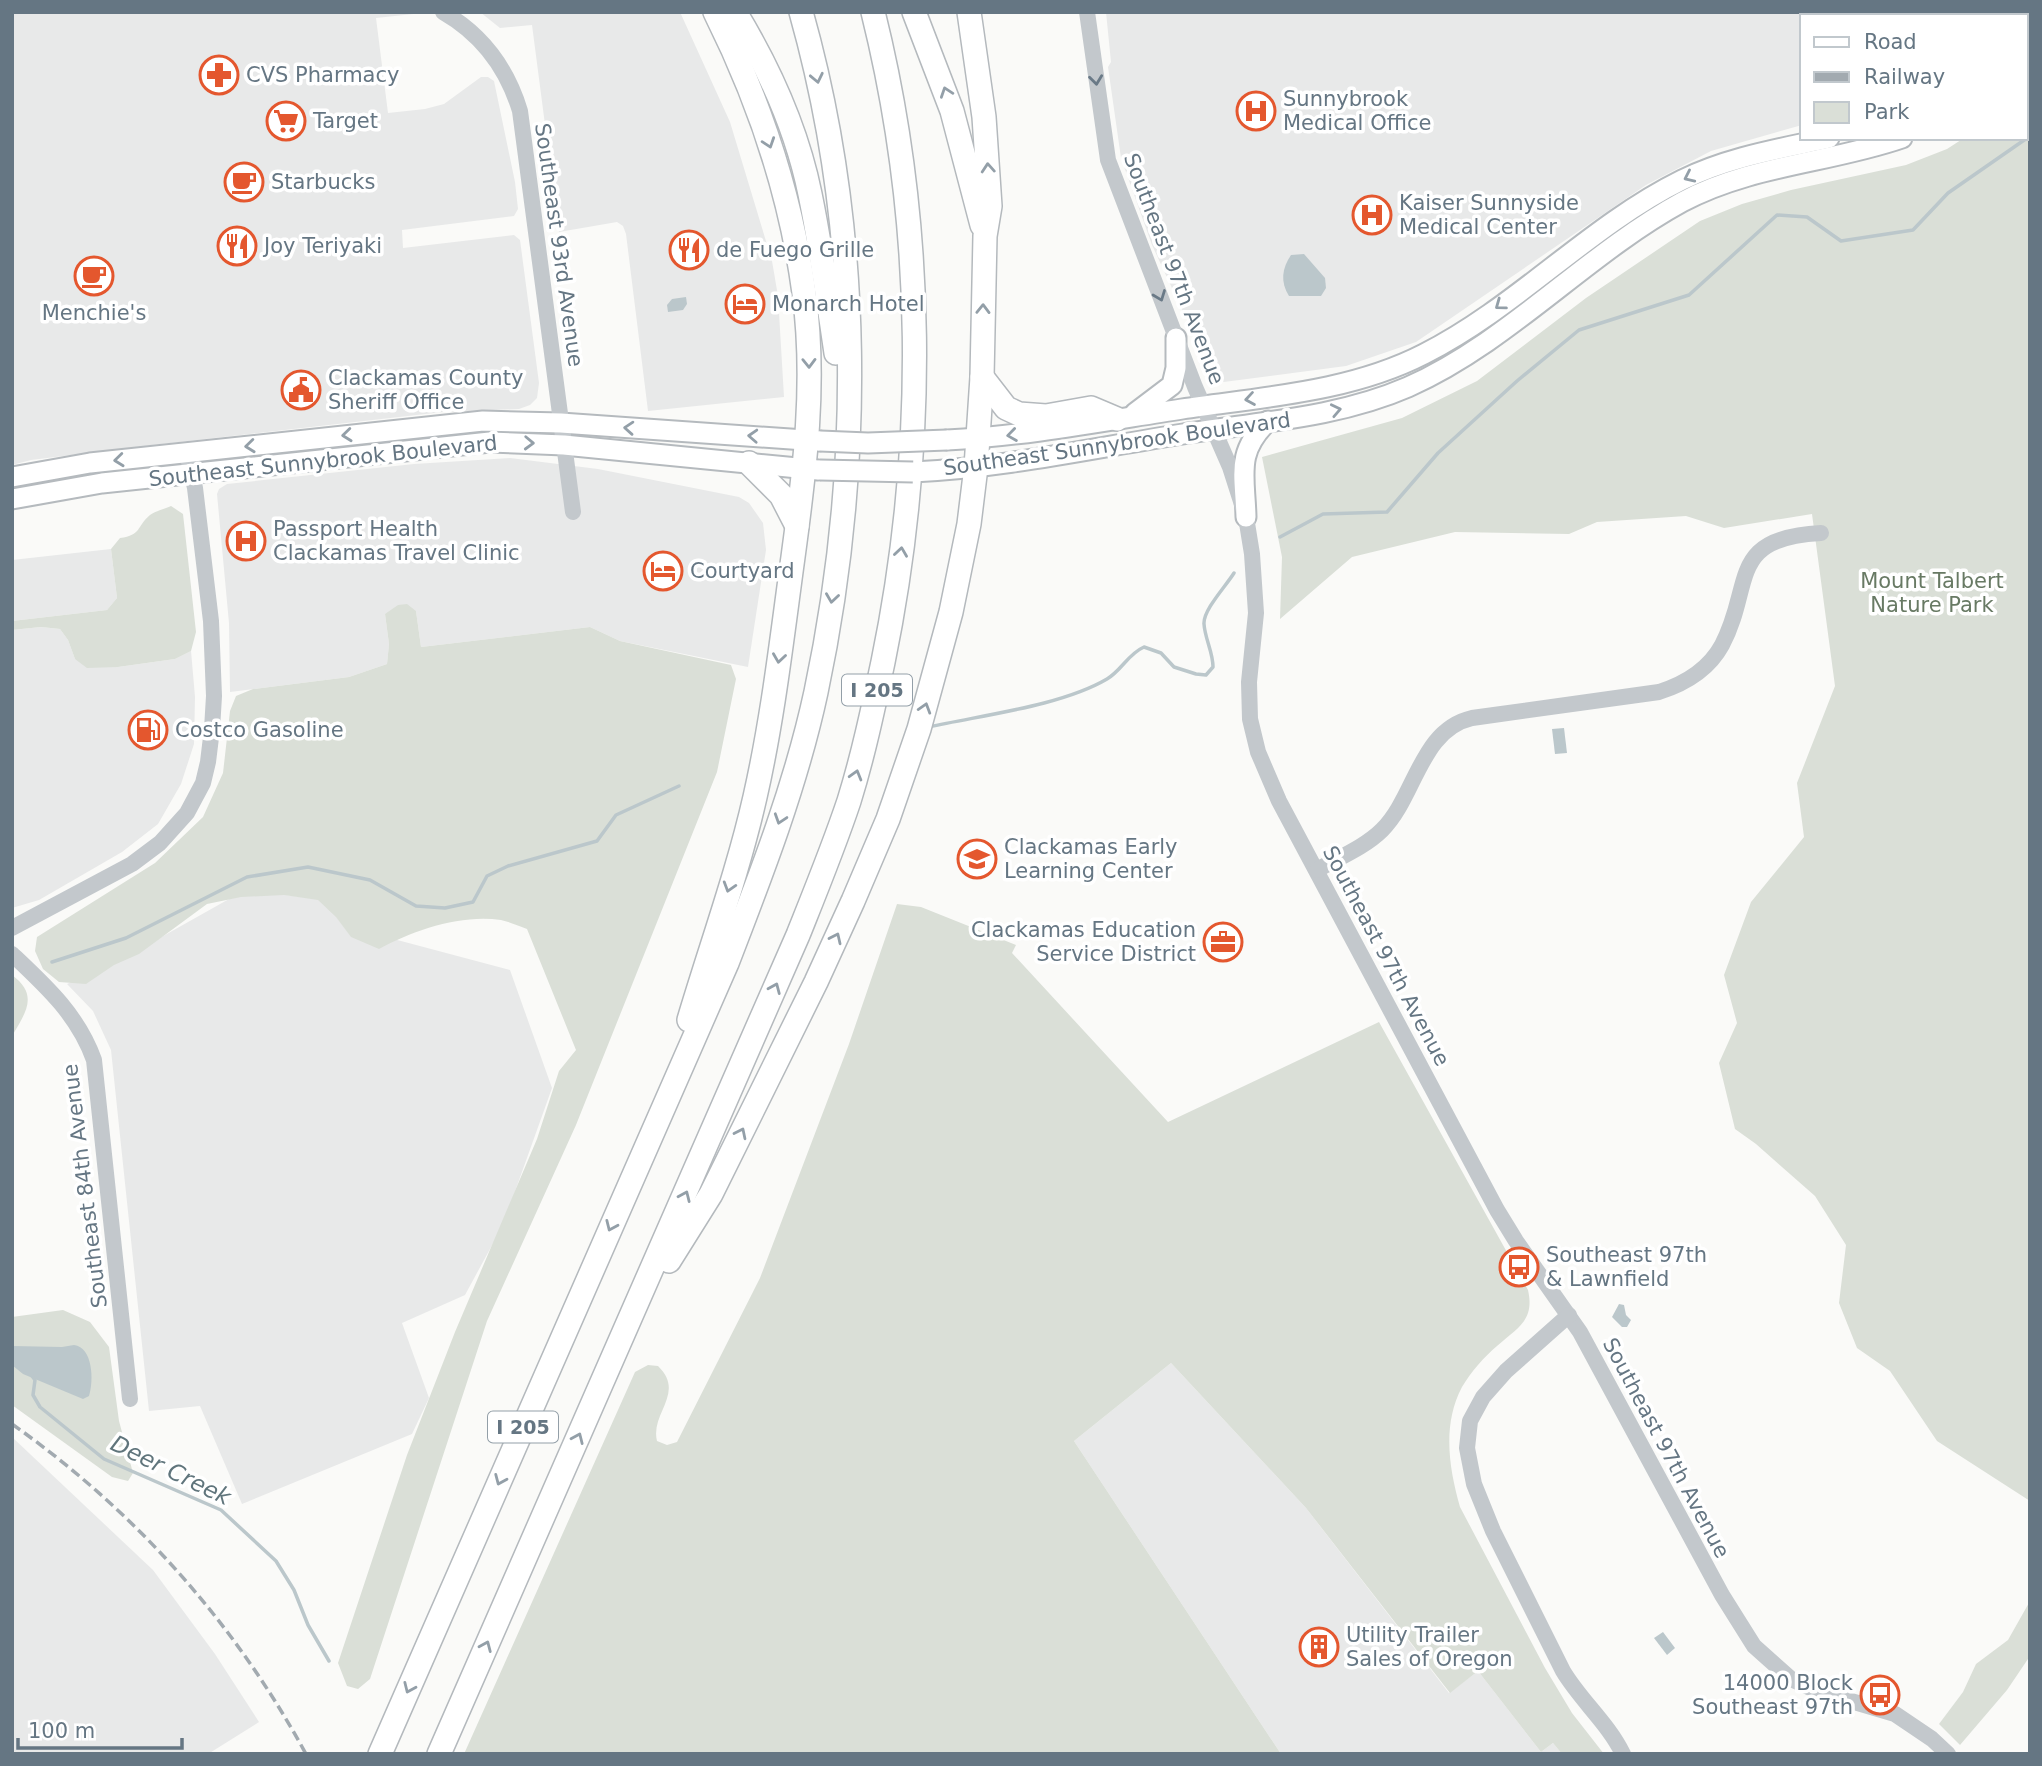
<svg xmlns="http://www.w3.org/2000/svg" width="2042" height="1766" viewBox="0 0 2042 1766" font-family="'DejaVu Sans',sans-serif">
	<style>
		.built { fill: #e8e9e9 }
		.green { fill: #dadfd7 }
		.water { fill: #bbc7cb }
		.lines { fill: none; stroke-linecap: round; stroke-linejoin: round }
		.stream { stroke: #bbc7cb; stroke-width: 3.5 }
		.major-casing { stroke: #b5babe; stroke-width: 23 }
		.highway-casing { stroke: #b4b9bd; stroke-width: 26 }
		.minor { stroke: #c3c8cc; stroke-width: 16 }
		.major { stroke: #fff; stroke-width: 19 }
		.highway { stroke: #fff; stroke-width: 23 }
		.rail { stroke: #a2aab0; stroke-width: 3.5; stroke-dasharray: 10 5; stroke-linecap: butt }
		.major-bridge-casing { stroke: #b5babe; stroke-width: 23; stroke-linecap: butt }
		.major-bridge { stroke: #fff; stroke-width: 19 }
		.oneway { stroke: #939fa8 }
		.oneway2 { stroke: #6a7a87 }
		.labels { text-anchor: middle; stroke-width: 7; stroke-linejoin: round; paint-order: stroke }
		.shield { fill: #fff; stroke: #939fa8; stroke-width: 2 }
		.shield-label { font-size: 19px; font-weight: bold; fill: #657683 }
		.poi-label { font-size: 21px; fill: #657683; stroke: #fff; text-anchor: start }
		.street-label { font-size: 21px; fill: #657683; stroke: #fff }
		.park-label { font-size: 21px; fill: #687a64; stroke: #fff }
		.water-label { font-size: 23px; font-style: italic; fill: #60757c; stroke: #fff }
	</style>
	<rect width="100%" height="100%" fill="#fafaf8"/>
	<g class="built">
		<polygon points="12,12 432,12 376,18 388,113 425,109 444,104 481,77 488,77 494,81 515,182 518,209 514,216 402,230 403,248 514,235 520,240 539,383 537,398 530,405 519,409 443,412 153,445 31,460 12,465"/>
		<polygon points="480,12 680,12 730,122 772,261 778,296 784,397 648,411 626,234 623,226 617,222 559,232 532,25 500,28"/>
		<polygon points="1106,12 2030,12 2030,19 2026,22 2026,16 1802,16 1802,125 1711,151 1646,185 1416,342 1346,366 1216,383 1152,245 1121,158 1108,67 1111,62"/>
		<polygon points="510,458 598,469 739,497 749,503 763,523 766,550 748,667 620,641 590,627 421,647 416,611 385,614 389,644 387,664 349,677 230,692 229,623 217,494 219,489 227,484 414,464"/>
		<polygon points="111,549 117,598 107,610 12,621 12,560"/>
		<polygon points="41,627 60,629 68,640 75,659 118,667 175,659 191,651 195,697 194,744 181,784 158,824 122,852 39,900 12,908 12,630"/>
		<polygon points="254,891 350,903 371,933 510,970 552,1088 503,1225 465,1295 402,1323 429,1398 412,1434 242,1504 200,1406 149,1411 111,1050 93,1011 67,984 117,962 229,899"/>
		<polygon points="1171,1363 1306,1508 1449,1693 1478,1671 1541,1752 1553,1743 1562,1754 1281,1754 1074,1441"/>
		<polygon points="12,1437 153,1570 215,1654 259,1722 208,1754 12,1754"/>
	</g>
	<g class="green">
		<polygon points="2030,96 2030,1501 1937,1441 1890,1371 1857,1348 1839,1303 1846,1245 1815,1196 1756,1144 1735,1129 1719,1063 1737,1023 1724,975 1751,902 1804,837 1797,783 1835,686 1812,514 1724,528 1686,516 1597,522 1569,534 1455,532 1352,557 1280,619 1282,557 1262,457 1402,418 1477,381 1586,298 1700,221 1742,204 1791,190 1906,165 1947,149 1964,138 2026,138 2026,99"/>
		<path d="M171,506L183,514L196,632L191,651L175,659L118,667L87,668L75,659L68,640L60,629L41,627L12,630V621L107,610L117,598L111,549L120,538C142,535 136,527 150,515C155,511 165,509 171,506Z"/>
		<path d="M407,604L416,611L421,647L590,627L620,641L731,665L736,679L717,772L576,1125L487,1321L370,1679L358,1689L347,1686L338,1663L407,1455L455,1332L537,1139L559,1071L576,1050L527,929C519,926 510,922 501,920C461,914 414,930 379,949L351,937L336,917L318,900L284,895L241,897L207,904L139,954L114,965L86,984L59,982L43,969L35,951L37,937L155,863L203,817L223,773L230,711L236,696L253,689L349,677L387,664L389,644L385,614L398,605Z"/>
		<path d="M897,904L921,907L1016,945L1012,953L1168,1122L1379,1022L1528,1290C1535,1321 1517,1328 1497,1346C1484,1357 1471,1372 1462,1387C1442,1425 1449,1468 1460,1507L1545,1668L1572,1713L1604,1754H1562L1553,1743L1541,1752L1478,1671L1450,1693L1306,1508L1171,1363L1074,1441L1281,1754H464L635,1372L648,1365L658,1366C686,1393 650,1413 657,1441L667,1445L677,1442L760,1278L849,1044Z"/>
		<path d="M12,975C39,995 26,1012 12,1036Z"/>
		<polygon points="63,1310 90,1322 109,1347 119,1421 133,1473 128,1481 112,1477 12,1405 12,1317"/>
		<polygon points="2030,1601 2030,1656 2007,1690 1960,1745 1939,1724 1963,1692 1976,1664 2008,1640"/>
	</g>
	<g class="water">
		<path d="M1304,254L1325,278L1326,288L1321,296H1289C1280,282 1282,268 1291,255Z"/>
		<polygon points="686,297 687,304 683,310 668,312 667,305 672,299"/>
		<polygon points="1564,728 1567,753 1555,754 1552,729"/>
		<polygon points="1619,1304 1624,1305 1626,1315 1631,1320 1627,1327 1622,1327 1612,1317"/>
		<path d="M74,1345C93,1347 94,1381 89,1396L83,1399L23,1374L12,1365V1346L62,1347Z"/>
		<polygon points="1663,1632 1675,1648 1667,1655 1654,1638"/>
	</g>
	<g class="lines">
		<g class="stream">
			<polyline points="1280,537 1323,514 1387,512 1438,453 1517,381 1579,330 1689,295 1777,215 1807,217 1841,241 1913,230 1948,193 2030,136"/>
			<path d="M929,727C982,715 1061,706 1107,679C1122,670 1128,654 1144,647L1161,653L1174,667L1196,674L1206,675L1213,667C1213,652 1205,639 1204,624C1203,610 1226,586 1234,573"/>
			<polyline points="52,962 126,938 247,877 308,867 370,880 416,906 445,908 473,902 487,876 508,866 597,841 616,815 679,786"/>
			<polyline points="32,1376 35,1380 33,1395 40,1407 104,1459 221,1510 276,1561 294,1590 308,1625 329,1661"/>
		</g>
		<defs>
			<g id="major">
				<polyline points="2026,48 2030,45"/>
				<polyline points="2026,72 2030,70"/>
				<polyline points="1135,413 1172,385 1176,368 1176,338"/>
				<path d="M947,440C1026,436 1104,421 1182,409C1263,397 1350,392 1424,354C1517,307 1589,226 1682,180C1729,157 1779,149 1829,138"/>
				<path d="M913,472C1004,468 1093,448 1183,434C1258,422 1337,418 1408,387C1509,342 1585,255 1682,202C1751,165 1830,163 1902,138"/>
				<polyline points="12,477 90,463 483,421 561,423 819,441"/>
				<polyline points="12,499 102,483 490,442 564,445 818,470"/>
				<path d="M1246,517C1245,475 1235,453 1268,421"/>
			</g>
			<g id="highway">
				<path d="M735,12C769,68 797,130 810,194C821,247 828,300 836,353"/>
				<polyline points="914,12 952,111 982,225"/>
				<polyline points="982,377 1006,408 1019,414 1046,416 1091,408 1117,419"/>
				<polyline points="749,463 781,495 797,526"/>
				<path d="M689,1020C711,946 738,872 755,797C773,718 782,637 793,557C805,469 816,382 804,293C791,196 759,100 715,12"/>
				<polyline points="669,1261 711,1194 816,982 853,901 888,819 919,729 951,612 969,524 976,467 982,377 985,236 990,206 984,117 969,12"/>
				<path d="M380,1754L727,963C761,875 796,785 816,692C863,470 863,232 801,12"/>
				<path d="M439,1754L798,935C816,890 834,846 849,801C863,756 873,709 883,662C927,448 926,225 873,12"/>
			</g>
		</defs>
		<use href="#major" class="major-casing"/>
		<use href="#highway" class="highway-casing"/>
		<g class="minor">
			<path d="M443,12C483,35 507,68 520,111L573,512"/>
			<polyline points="1087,12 1108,160 1195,387 1230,467 1246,517 1252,554 1256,613 1249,682 1250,719 1258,752 1279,801 1497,1210 1516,1241 1580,1332 1722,1595 1754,1646 1791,1679 1817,1691 1895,1714 1932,1739 1948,1754"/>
			<path d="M1317,870C1338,858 1365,847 1382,830C1416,796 1420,730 1472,718L1659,692C1684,684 1709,669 1722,645C1754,585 1726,538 1821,533"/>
			<polyline points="12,928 132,864 160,843 187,813 203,783 208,762 212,729 214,696 211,621 195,488 187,453"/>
			<path d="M12,954C46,986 78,1015 94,1060L130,1399"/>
			<path d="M1569,1315L1506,1371L1483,1397L1470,1421L1467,1448L1474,1484L1493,1531L1563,1671C1581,1701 1608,1723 1623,1754"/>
		</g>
		<use href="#major" class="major"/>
		<use href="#highway" class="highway"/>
		<path class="rail" d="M12,1424C135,1511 234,1622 306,1754"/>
		<defs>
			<g id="major-bridge">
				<polyline points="820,441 868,443 947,440"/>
				<polyline points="820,470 913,472"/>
			</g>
		</defs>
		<use href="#major-bridge" class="major-bridge-casing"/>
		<use href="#major-bridge" class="major-bridge"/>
	</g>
	<defs><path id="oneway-chevron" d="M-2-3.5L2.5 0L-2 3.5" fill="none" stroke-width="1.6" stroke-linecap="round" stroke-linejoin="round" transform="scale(1.75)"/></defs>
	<g class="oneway">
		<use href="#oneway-chevron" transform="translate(817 78) rotate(78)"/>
		<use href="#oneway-chevron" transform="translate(946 92) rotate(-109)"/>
		<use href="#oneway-chevron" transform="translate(769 143) rotate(71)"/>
		<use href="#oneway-chevron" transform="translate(988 168) rotate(-94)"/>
		<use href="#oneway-chevron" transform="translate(1689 177) rotate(155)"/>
		<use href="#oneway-chevron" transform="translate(1500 305) rotate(144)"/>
		<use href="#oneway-chevron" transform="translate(983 309) rotate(-89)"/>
		<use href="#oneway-chevron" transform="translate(809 363) rotate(89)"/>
		<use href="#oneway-chevron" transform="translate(1250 399) rotate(171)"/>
		<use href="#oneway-chevron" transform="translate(1336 410) rotate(-12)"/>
		<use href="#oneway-chevron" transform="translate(629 428) rotate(-176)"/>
		<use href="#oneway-chevron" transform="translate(347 435) rotate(174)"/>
		<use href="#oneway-chevron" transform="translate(1012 435) rotate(172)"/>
		<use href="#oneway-chevron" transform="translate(753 436) rotate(-177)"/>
		<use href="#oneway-chevron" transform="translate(529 443) rotate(2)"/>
		<use href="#oneway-chevron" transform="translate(250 446) rotate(174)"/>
		<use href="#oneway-chevron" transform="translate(119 460) rotate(174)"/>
		<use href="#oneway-chevron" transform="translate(901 552) rotate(-82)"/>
		<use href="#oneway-chevron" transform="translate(832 598) rotate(98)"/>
		<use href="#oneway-chevron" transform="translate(779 658) rotate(98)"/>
		<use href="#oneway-chevron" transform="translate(925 708) rotate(-73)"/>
		<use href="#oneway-chevron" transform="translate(856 775) rotate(-74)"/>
		<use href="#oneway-chevron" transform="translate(780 819) rotate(108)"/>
		<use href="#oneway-chevron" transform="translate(729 887) rotate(107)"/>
		<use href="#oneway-chevron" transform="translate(836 938) rotate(-65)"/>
		<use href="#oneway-chevron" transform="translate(775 988) rotate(-67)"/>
		<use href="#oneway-chevron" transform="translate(741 1133) rotate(-64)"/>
		<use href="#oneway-chevron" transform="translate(685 1196) rotate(-66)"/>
		<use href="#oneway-chevron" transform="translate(611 1226) rotate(114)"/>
		<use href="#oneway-chevron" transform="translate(578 1438) rotate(-66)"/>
		<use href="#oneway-chevron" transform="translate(500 1480) rotate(113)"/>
		<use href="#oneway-chevron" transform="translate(486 1646) rotate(-67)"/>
		<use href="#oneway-chevron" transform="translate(409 1688) rotate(114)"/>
	</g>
	<g class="oneway2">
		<use href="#oneway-chevron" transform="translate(1096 80) rotate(83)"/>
		<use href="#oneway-chevron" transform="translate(1160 296) rotate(69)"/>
	</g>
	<defs>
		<symbol id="pharmacy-ring" viewBox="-11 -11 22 22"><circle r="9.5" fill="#fff" stroke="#e4572e" stroke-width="1.5"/><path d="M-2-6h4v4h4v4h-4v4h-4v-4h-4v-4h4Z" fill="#e4572e"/></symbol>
		<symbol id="hospital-ring" viewBox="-11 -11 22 22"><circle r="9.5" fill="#fff" stroke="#e4572e" stroke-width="1.5"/><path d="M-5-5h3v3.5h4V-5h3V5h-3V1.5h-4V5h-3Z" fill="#e4572e"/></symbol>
		<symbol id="supermarket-ring" viewBox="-11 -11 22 22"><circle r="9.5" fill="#fff" stroke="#e4572e" stroke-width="1.5"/><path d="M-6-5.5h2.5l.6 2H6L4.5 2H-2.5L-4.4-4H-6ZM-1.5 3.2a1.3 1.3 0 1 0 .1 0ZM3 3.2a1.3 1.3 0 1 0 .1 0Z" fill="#e4572e"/></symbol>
		<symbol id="cafe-ring" viewBox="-11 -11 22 22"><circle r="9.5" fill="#fff" stroke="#e4572e" stroke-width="1.5"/><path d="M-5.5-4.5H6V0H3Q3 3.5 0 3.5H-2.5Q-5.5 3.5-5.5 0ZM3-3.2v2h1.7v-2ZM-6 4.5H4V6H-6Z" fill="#e4572e"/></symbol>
		<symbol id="restaurant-ring" viewBox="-11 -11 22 22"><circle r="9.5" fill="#fff" stroke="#e4572e" stroke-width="1.5"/><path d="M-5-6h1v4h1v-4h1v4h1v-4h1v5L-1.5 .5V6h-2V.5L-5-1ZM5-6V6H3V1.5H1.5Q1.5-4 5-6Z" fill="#e4572e"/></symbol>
		<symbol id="hotel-ring" viewBox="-11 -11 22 22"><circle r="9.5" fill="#fff" stroke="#e4572e" stroke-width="1.5"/><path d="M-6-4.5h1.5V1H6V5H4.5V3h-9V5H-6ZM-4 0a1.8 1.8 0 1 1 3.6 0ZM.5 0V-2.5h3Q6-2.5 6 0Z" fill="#e4572e"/></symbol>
		<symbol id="civic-ring" viewBox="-11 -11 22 22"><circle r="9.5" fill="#fff" stroke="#e4572e" stroke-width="1.5"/><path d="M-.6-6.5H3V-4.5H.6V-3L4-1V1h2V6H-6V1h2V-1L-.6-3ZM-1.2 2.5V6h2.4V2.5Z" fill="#e4572e"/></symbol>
		<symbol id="fuel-ring" viewBox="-11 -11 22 22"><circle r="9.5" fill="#fff" stroke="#e4572e" stroke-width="1.5"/><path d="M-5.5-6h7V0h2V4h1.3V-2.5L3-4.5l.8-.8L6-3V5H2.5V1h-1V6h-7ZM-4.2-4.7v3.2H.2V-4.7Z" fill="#e4572e"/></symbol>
		<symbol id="school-ring" viewBox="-11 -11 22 22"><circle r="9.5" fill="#fff" stroke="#e4572e" stroke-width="1.5"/><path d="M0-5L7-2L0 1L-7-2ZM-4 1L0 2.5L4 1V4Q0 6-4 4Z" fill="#e4572e"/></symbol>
		<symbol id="office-ring" viewBox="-11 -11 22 22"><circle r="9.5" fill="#fff" stroke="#e4572e" stroke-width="1.5"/><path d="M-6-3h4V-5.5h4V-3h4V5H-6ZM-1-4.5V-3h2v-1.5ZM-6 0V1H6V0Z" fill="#e4572e"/></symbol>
		<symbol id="bus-ring" viewBox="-11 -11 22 22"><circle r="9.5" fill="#fff" stroke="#e4572e" stroke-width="1.5"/><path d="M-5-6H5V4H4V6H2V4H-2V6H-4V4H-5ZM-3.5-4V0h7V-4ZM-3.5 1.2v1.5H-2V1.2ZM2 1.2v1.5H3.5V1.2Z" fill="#e4572e"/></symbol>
		<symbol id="building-ring" viewBox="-11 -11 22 22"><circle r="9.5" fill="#fff" stroke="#e4572e" stroke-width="1.5"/><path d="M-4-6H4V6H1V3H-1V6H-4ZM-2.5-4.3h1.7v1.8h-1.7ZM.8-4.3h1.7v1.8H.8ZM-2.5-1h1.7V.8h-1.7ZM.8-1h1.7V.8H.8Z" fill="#e4572e"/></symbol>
	</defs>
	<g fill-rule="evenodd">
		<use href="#pharmacy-ring" x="197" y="53" width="44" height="44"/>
		<use href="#hospital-ring" x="1234" y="89" width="44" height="44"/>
		<use href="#supermarket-ring" x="264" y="99" width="44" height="44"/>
		<use href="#cafe-ring" x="222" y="160" width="44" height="44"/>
		<use href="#hospital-ring" x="1350" y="193" width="44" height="44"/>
		<use href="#restaurant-ring" x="215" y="224" width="44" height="44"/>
		<use href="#restaurant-ring" x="667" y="228" width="44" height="44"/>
		<use href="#cafe-ring" x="72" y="254" width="44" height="44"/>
		<use href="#hotel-ring" x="723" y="282" width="44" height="44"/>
		<use href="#civic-ring" x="279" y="368" width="44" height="44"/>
		<use href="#hospital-ring" x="224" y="519" width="44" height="44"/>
		<use href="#hotel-ring" x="641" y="549" width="44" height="44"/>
		<use href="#fuel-ring" x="126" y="708" width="44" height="44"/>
		<use href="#school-ring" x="955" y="837" width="44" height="44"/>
		<use href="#office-ring" x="1201" y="920" width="44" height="44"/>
		<use href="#bus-ring" x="1497" y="1245" width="44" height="44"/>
		<use href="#building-ring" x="1297" y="1625" width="44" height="44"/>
		<use href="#bus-ring" x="1858" y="1673" width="44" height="44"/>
	</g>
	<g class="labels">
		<g class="shield">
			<rect x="842" y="674.5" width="70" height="31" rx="5"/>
			<rect x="488" y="1411.5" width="70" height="31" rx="5"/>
		</g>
		<g class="shield-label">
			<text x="877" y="697">I 205</text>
			<text x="523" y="1434">I 205</text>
		</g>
		<g class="poi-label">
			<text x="246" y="82">CVS Pharmacy</text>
			<text x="1283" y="106">Sunnybrook<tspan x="1283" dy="24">Medical Office</tspan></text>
			<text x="313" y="128">Target</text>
			<text x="271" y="189">Starbucks</text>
			<text x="1399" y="210">Kaiser Sunnyside<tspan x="1399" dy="24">Medical Center</tspan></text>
			<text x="264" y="253">Joy Teriyaki</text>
			<text x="716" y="257">de Fuego Grille</text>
			<text x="772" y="311">Monarch Hotel</text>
			<text x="94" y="320" text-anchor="middle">Menchie's</text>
			<text x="328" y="385">Clackamas County<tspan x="328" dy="24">Sheriff Office</tspan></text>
			<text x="273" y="536">Passport Health<tspan x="273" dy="24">Clackamas Travel Clinic</tspan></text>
			<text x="690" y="578">Courtyard</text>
			<text x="175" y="737">Costco Gasoline</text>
			<text x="1004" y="854">Clackamas Early<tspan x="1004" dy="24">Learning Center</tspan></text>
			<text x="1196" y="937" text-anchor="end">Clackamas Education<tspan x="1196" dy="24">Service District</tspan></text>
			<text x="1546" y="1262">Southeast 97th<tspan x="1546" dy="24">&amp; Lawnfield</tspan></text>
			<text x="1346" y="1642">Utility Trailer<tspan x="1346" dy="24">Sales of Oregon</tspan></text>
			<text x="1853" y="1690" text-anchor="end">14000 Block<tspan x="1853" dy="24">Southeast 97th</tspan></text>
		</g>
		<g class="street-label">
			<text transform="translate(559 245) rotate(82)" y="7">Southeast 93rd Avenue</text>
			<text transform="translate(1174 269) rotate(69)" y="7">Southeast 97th Avenue</text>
			<text transform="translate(1117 444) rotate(-8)" y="7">Southeast Sunnybrook Boulevard</text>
			<text transform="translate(323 461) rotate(-6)" y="7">Southeast Sunnybrook Boulevard</text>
			<text transform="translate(1386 956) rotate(62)" y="7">Southeast 97th Avenue</text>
			<text transform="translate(85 1186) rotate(-97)" y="7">Southeast 84th Avenue</text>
			<text transform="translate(1666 1448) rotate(62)" y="7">Southeast 97th Avenue</text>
		</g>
		<g class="park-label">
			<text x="1932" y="588">Mount Talbert<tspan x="1932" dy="24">Nature Park</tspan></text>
		</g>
		<g class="water-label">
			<text transform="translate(171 1470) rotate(26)" y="8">Deer Creek</text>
		</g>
	</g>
	<rect width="2042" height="1766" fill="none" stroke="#657683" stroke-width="28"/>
	<rect x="1800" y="14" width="228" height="126" fill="#ffffff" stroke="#c1c8cd" stroke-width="2"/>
	<rect x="1814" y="37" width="35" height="10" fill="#ffffff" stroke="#c1c8cd" stroke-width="2"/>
	<text x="1864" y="49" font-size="21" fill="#657683">Road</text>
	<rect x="1814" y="72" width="35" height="10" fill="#a2aab0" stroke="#c1c8cd" stroke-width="2"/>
	<text x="1864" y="84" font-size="21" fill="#657683">Railway</text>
	<rect x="1814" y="102" width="35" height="21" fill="#dadfd7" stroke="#c1c8cd" stroke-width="2"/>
	<text x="1864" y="119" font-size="21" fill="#657683">Park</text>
	<path d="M18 1738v10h164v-10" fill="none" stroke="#657683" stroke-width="3.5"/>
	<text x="28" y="1738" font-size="21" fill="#657683" stroke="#ffffff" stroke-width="5" paint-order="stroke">100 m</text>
</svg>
